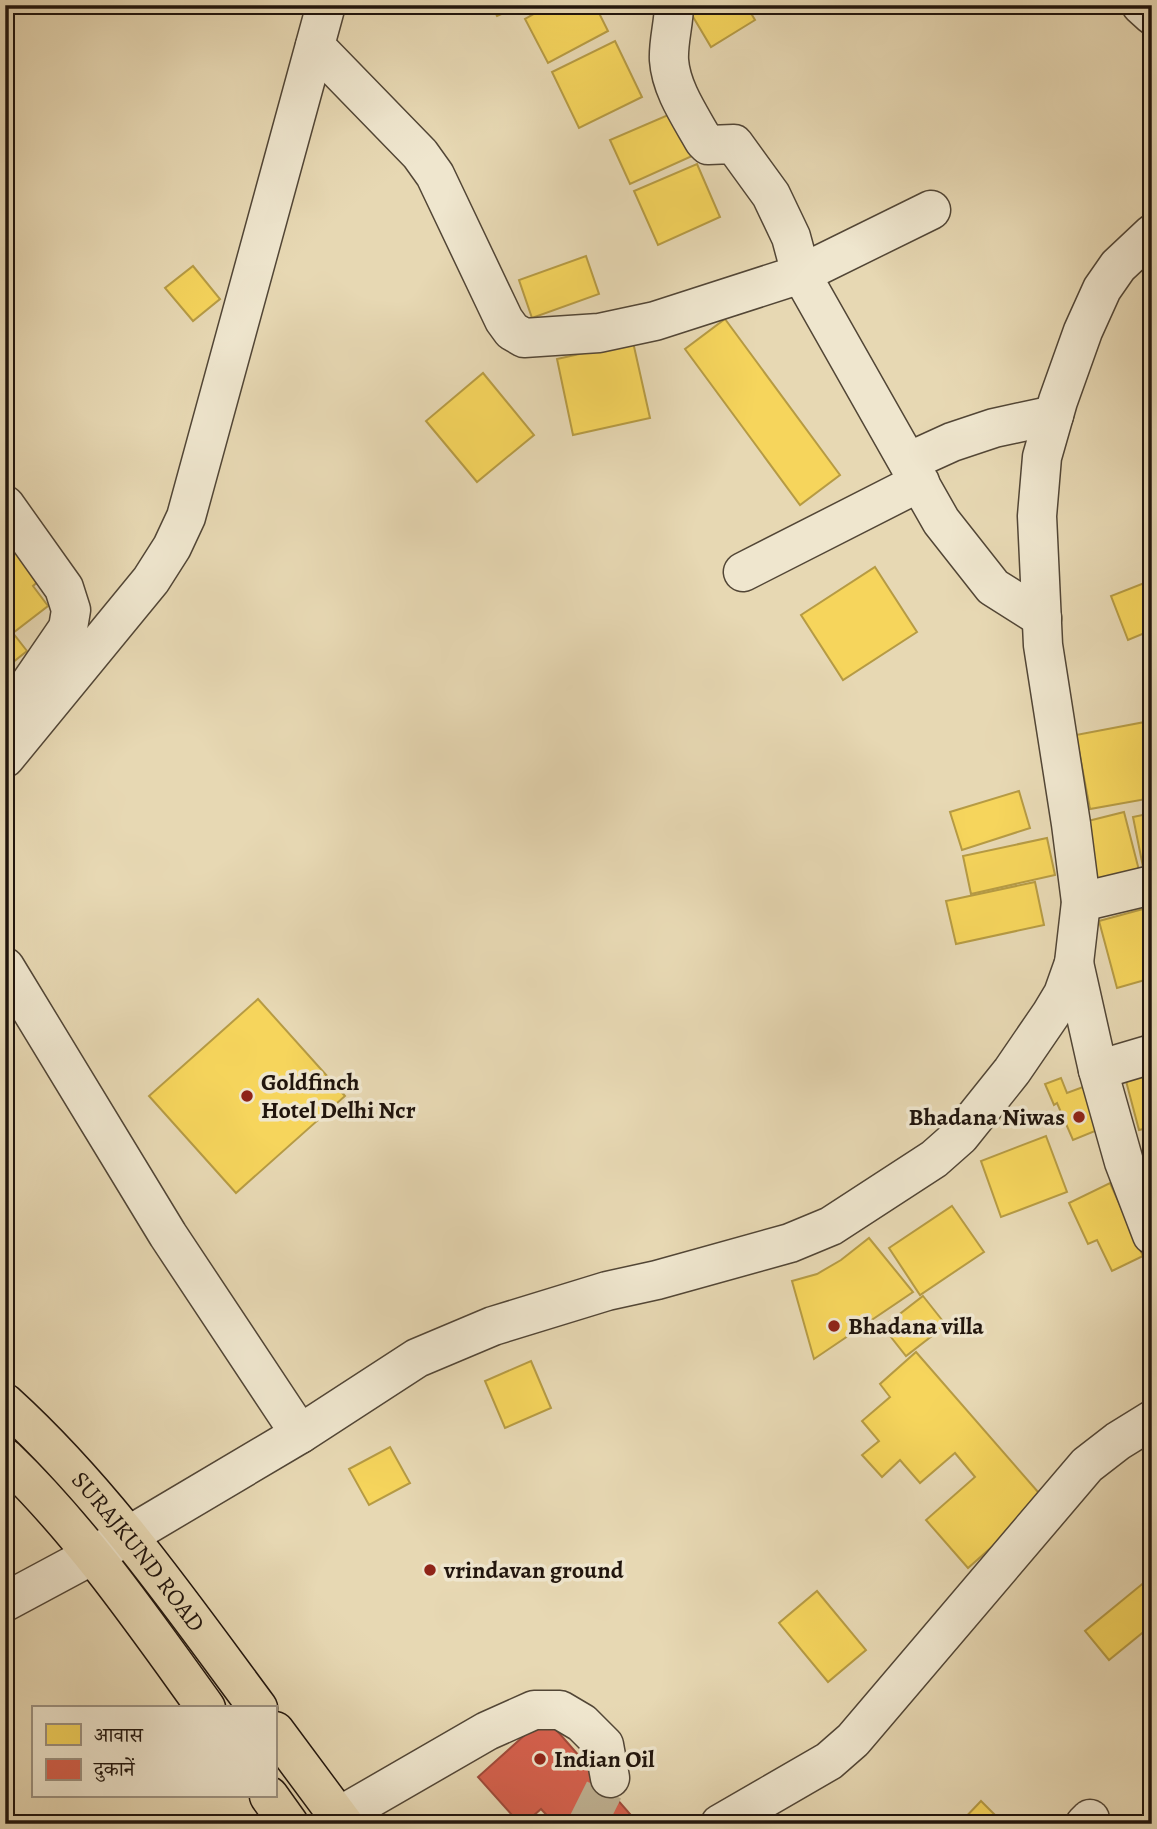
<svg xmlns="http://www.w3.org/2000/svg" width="1157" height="1829" viewBox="0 0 1157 1829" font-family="Alegreya,'Noto Serif Devanagari',serif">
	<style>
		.homes { fill: #f6d55c; stroke: #b69b44; stroke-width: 2 }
		.shops { fill: #d6604d; stroke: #a04a3a; stroke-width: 2 }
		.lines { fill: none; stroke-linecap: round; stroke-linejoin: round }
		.minor-tunnel { stroke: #bfb192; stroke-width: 38; stroke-dasharray: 38 19; stroke-linecap: butt }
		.minor-casing { stroke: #524636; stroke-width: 41 }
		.major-casing { stroke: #21150d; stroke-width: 41 }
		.minor { stroke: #efe6ce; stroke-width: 38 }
		.major { stroke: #e7d8b3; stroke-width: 38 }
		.poi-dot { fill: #8f2418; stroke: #efe6ce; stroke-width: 2.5 }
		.labels { text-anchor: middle; stroke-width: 7; stroke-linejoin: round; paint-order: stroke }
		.poi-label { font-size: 24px; font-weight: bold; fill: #21150d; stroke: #efe6ce; text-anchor: start }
		.street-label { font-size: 24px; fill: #21150d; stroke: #efe6ce }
	</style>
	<rect width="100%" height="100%" fill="#e7d8b3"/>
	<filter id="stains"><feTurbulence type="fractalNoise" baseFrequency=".00286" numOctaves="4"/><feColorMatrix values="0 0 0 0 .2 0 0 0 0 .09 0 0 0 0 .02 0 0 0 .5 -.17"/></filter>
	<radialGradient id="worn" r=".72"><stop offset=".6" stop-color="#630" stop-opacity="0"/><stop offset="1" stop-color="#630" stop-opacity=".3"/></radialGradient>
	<g class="homes">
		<polygon points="492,5 523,5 497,16"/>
		<polygon points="550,5 595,5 608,31 548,63 525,19"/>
		<polygon points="686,5 746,5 755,20 711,47"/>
		<polygon points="615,41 642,97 579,128 552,72"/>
		<polygon points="682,109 701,152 630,184 610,140"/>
		<polygon points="697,164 720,217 658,245 634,191"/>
		<polygon points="586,256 599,294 532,318 519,280"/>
		<polygon points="193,266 220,299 193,321 165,288"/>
		<polygon points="725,319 840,475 800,505 685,349"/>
		<polygon points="633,342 650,418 573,435 557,359"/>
		<polygon points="483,373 534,435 477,482 426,421"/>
		<polygon points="5,533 41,579 33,586 48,606 13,633 27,651 7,667 13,675 5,681"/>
		<polygon points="875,567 917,632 843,680 801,615"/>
		<polygon points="1152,580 1152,630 1128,640 1111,596"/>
		<polygon points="1150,721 1152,732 1152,798 1090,809 1076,735"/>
		<polygon points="1019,791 1030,828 962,850 950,812"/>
		<polygon points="1124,812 1141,878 1098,890 1080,823"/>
		<polygon points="1152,813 1152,876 1145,877 1133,817"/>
		<polygon points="1047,838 1055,875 971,894 963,856"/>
		<polygon points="1035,882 1044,925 956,944 946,901"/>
		<polygon points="1143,909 1152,943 1152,978 1117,988 1099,921"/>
		<polygon points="258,999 345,1096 236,1193 149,1096"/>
		<polygon points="1152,1074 1152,1127 1139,1130 1126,1081"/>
		<polygon points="1061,1078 1067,1093 1083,1087 1100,1129 1073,1140 1057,1103 1054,1105 1045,1084"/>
		<polygon points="1046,1136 1067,1192 1001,1217 981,1161"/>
		<polygon points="1152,1138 1152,1173 1144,1140"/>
		<polygon points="1110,1183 1143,1256 1112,1271 1097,1240 1088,1244 1069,1203"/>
		<polygon points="952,1206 984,1252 920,1295 889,1248"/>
		<polygon points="869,1238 913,1292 814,1359 792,1281 817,1274 841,1260"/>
		<polygon points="923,1296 946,1325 906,1356 883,1327"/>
		<polygon points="916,1352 1045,1500 968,1568 926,1520 975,1477 955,1453 920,1483 900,1460 882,1477 862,1455 879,1441 862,1421 890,1397 880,1384"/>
		<polygon points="531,1361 551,1408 505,1428 485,1381"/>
		<polygon points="390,1447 410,1483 369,1505 349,1469"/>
		<polygon points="1152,1576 1152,1625 1109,1660 1085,1631"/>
		<polygon points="817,1591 866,1650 828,1682 779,1623"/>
		<polygon points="981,1801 1004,1824 959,1824"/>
	</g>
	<polygon class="shops" points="545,1717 637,1822 634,1824 555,1824 541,1809 524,1824 520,1824 478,1777"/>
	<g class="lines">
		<polyline class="minor-tunnel" points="587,1824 610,1778"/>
		<defs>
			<g id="minor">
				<path d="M674,5C674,23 668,42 669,60C671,89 690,116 704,141L708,145L734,144L771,195L791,237L801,274L941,521L993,587L1042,618"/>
				<polyline points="1141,5 1152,15"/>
				<polyline points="315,46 420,154 435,175 504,320 512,331 524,338 599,333 655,321 801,274 931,210"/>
				<polyline points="908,462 952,442 994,428 1054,415"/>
				<polyline points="5,505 64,588 71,610 68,628 5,720"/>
				<polyline points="743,572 920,482"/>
				<polyline points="5,758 151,580 172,547 186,517 326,5"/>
				<polyline points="1081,902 1152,885"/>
				<polyline points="1074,963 1098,1070 1124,1162 1152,1235"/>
				<polyline points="5,967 168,1235 300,1434"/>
				<polyline points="1098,1070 1152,1054"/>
				<polyline points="5,1602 128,1536 300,1434 417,1358 493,1326 607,1291 657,1280 790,1243 831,1226 934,1159 960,1136 1012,1071 1051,1014 1063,994 1074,963 1081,902 1071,824 1043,645 1037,516 1042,457 1058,401 1083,331 1102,289 1118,266 1152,234"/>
				<polyline points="338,1817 487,1731 534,1710 560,1710 582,1723 604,1745 610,1778"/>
				<polyline points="720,1824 829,1761 853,1740 1087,1465 1118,1441 1152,1420"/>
				<polyline points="1085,1824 1090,1819"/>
			</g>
			<g id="major">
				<path id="s1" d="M5,1403C103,1492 180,1603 258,1708"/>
				<path d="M5,1458C82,1532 144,1622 206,1708"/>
				<polyline points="275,1731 344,1824"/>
				<polyline points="269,1796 289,1824"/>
			</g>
		</defs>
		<use href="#minor" class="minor-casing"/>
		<use href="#major" class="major-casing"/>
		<use href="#minor" class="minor"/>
		<use href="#major" class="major"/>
	</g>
	<g class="poi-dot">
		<circle cx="247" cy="1096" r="7"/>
		<circle cx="1079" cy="1117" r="7"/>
		<circle cx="834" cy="1326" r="7"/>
		<circle cx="430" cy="1570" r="7"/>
		<circle cx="540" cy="1759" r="7"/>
	</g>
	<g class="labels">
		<g class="poi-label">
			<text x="261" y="1090">Goldfinch<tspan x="261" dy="28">Hotel Delhi Ncr</tspan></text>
			<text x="1065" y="1125" text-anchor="end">Bhadana Niwas</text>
			<text x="848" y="1334">Bhadana villa</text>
			<text x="444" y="1578">vrindavan ground</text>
			<text x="554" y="1767">Indian Oil</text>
		</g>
		<g class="street-label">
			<text dy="8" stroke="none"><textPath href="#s1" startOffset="200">SURAJKUND ROAD</textPath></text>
		</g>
	</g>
	<rect width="1157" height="1829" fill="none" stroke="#e7d8b3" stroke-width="28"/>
	<rect x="7" y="7" width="1143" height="1815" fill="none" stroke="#21150d" stroke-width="3.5"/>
	<rect x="14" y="14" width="1129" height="1801" fill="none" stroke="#21150d" stroke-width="2"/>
	<rect x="32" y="1706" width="245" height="91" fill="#efe6ce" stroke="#9d9281" stroke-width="2"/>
	<rect x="46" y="1724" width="35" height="21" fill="#f6d55c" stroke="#9d9281" stroke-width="2"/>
	<text x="94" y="1742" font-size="21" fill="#21150d">आवास</text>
	<rect x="46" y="1759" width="35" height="21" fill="#d6604d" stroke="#9d9281" stroke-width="2"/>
	<text x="94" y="1776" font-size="21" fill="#21150d">दुकानें</text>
	<rect width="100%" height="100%" filter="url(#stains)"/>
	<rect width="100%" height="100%" fill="url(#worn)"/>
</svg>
